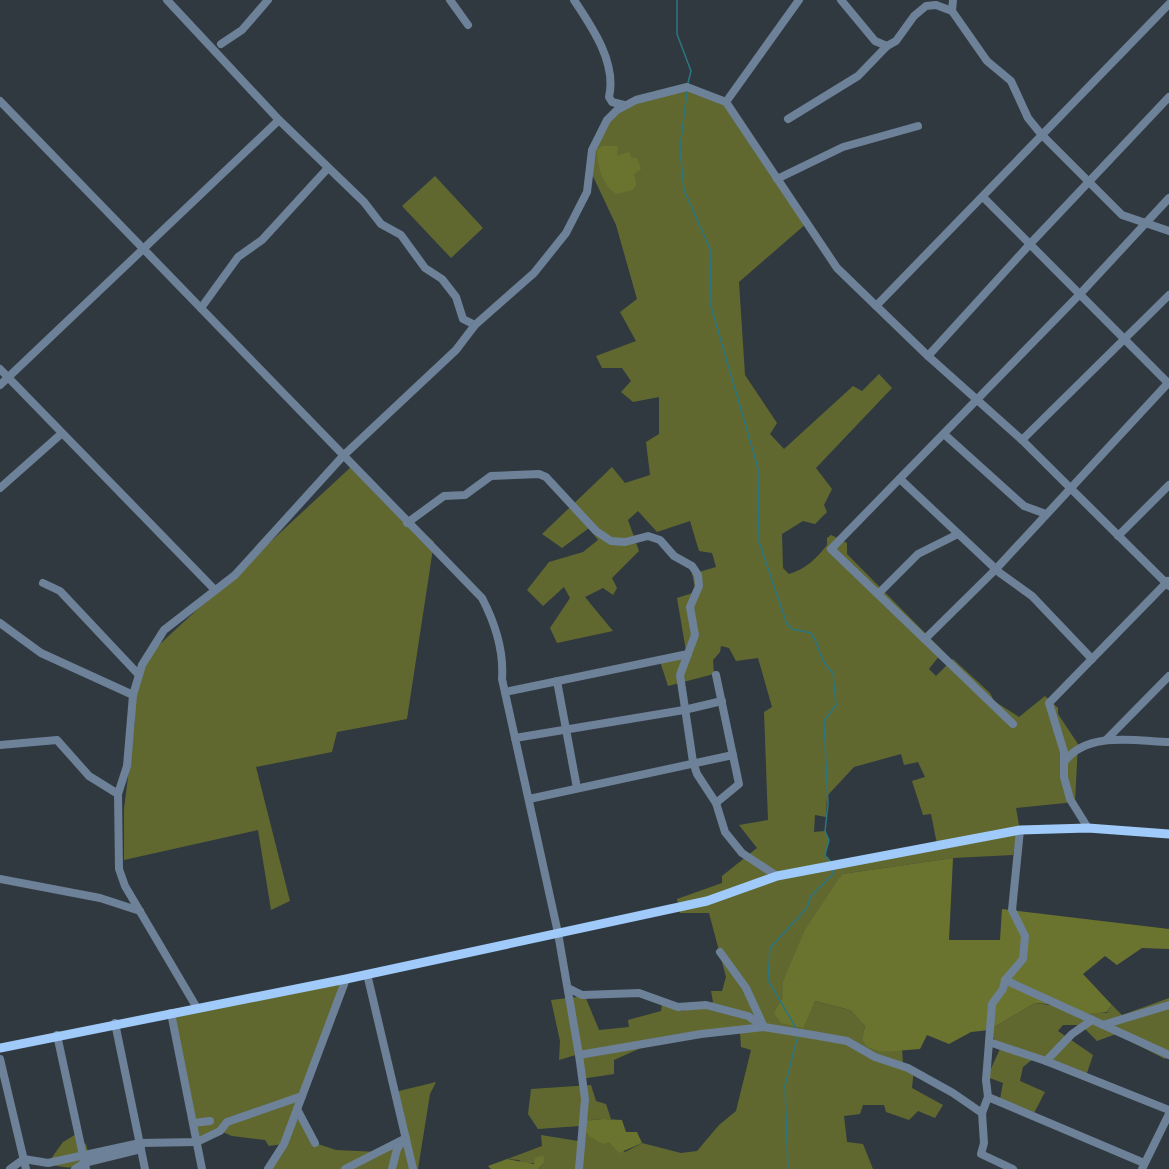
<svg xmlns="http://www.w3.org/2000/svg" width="1169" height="1169" viewBox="0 0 1169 1169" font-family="'Fira Sans Condensed',sans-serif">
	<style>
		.green { fill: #606830; fill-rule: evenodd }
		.forest { fill: #6b742f }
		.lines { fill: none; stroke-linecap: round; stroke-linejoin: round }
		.stream { stroke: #2a7683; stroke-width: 1.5 }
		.minor { stroke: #6d8198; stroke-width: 8 }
		.major { stroke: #9fcaf9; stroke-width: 9 }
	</style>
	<rect width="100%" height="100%" fill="#303940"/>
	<g class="green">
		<path d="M687,87L726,102L807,223L739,282L745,375L777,423L770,434L784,449L853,386L862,391L879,374L892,388L816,468L832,489L824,505L827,512L815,524L803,521L782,534L783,568L789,574C806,569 817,558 827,545V538L831,535L847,543V554L943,651L929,669L936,676L953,659L990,693L994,701L1019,717L1045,696L1058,708V714L1078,744L1075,802L1016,808L1019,825L1013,855L953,858L842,874L794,959L783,981V997L775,1013L805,1020L815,1001L850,1010L865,1026L862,1039L882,1052L902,1049L903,1063L914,1068L912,1088L943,1105L935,1118L918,1111L909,1120L886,1112L884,1105H863L860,1114L844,1116L847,1142L863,1144L873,1169H538L545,1162L523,1164L519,1160L507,1159L542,1146L541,1135L578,1141L580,1126L538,1129L528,1114L531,1089L591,1085L596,1101L606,1104L611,1119L590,1120L609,1141L625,1152L642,1143L681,1153L697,1151L719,1125L736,1111L751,1050L741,1047L740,1031L652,1043L614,1060V1074L581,1079L579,1054L559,1060L560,1041L551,1000L585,996L599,1030L629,1027L628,1020L661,1011L662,1004L682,1011L713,1002L711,991H722L726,977L709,913H680L677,899L722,883V876L757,848L739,825L768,820L764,712L772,707L758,658L736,661L729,648L721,646L720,652L713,660L714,674L668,686L659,658L686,651L677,598L696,592L692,574L716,567L712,553L699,551L690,521L657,532L638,511L628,520L639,551L612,578L617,588L613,595L603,588L585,597L613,631L557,643L550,628L570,598L564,587L543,606L527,590L549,562L583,552L598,540L589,528L562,548L542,534L612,467L625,483L650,475L646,442L659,434V397L633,402L621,392L631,381L622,368H602L596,356L636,341L620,312L637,299L616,225L590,170L592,150L617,110ZM901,754L904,765L918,762L925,777L912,781L923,815L931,814L938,849L831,862L825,855L829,840L825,831L814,832L815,815L826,817L827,796L854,767Z"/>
		<polygon points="435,176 483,228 451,258 402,206"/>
		<polygon points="351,467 434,542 407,719 337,732 332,752 256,767 290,901 271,910 258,830 124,860 124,809 135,721 131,720 133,695 154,645 160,644"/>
		<polygon points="346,979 297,1109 315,1143 336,1150 379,1152 406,1138 395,1092 436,1082 430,1094 418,1169 268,1169 283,1144 269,1146 265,1140 232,1136 220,1131 197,1142 171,1013"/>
		<polygon points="1169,998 1169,1053 1165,1059 1116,1034 1097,1041 1081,1025 1063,1025 1058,1031 1093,1055 1085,1079 1033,1059 1023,1067 1020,1081 1045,1092 1033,1115 999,1104 1003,1083 987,1077 1000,1049 989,1030 1035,1003 1107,1013 1112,1005 1122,1015"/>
		<path d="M78,1133L80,1141L86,1144L91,1162C75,1169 64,1169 48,1163L63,1142Z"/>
	</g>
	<g class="forest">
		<path d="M602,146H618L617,156L629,152L632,158H637L641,169L634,174L636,184L633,190L616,194C601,183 598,166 597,150Z"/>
		<polygon points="953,858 949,940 1000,940 1002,909 1169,929 1169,949 1142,948 1117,965 1105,956 1083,974 1112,1005 1107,1012 1080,1014 1059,1005 1035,1003 989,1030 971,1032 949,1044 927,1035 920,1049 882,1052 867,1047 862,1039 865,1026 850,1010 815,1001 803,1028 781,1023 774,1013 783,997 783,981 805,930 842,874"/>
		<polygon points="604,1119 622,1120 626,1132 637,1132 642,1143 619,1153 609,1142 603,1144 589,1136 583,1128 583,1121"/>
		<polygon points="543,1155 545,1162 538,1169 491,1169 488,1166 507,1159 534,1164 535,1158"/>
	</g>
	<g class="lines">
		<g class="stream">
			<polyline points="677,0 677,34 691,71 688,83"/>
			<path d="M687,91L680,149L684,190L711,251L710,303L758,468L759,542L787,624L792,629L811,633C823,650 815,655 833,673L836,705L824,721L828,804L825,831L829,840L825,855L830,861"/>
			<polyline points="796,1028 768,980 770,948 807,908 811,896 832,875 833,869"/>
			<polyline points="788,1169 785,1086 798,1035"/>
		</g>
		<g class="minor">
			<polyline points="167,0 279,120 364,202 381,224 401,235 425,268 442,279 456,297 463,319 475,325"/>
			<polyline points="450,0 468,25"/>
			<path d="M574,0C592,27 617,63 609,97L612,102L624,105"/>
			<polyline points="799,0 726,102 837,268 928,356 1022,440 1169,586"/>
			<polyline points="841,0 875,41 887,46 896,41 914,16 926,6 936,5 952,11 987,61 1011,81 1028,118 1041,134 1122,215 1169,231"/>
			<polyline points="952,11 953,0"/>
			<polyline points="221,44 242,30 268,0"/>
			<path d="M0,101L482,598C495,623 504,651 502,679L558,933L579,1055L585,1099L579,1169"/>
			<polyline points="788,119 858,76 887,46"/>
			<polyline points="777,179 843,147 918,126"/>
			<polyline points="983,197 1169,384"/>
			<polyline points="876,306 1169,4"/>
			<polyline points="201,308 238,257 262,240 328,168"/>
			<polyline points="928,356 1030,244 1169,97"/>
			<polyline points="0,369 215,590"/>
			<polyline points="0,385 279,120"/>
			<polyline points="944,434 1024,506 1046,514"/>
			<polyline points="1022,440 1169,295"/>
			<polyline points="900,479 1000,573 1032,596 1092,659"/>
			<polyline points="0,488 61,434"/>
			<polyline points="407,523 444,496 465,495 491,476 539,474 546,477 596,531 611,541 625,542 648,536 660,540 674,556 692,566 698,575 699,586 690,607 695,635 680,675 693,762 697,774 716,803 725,832 742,853 777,876"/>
			<polyline points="1118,536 1169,485"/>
			<polyline points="43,583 60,591 139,675"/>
			<polyline points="879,593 918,554 958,534"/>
			<polyline points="0,623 41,653 133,695"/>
			<polyline points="925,639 996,569 1169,382"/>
			<polyline points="716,675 739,784 716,803"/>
			<polyline points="557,681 577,788"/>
			<polyline points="505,692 688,654"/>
			<polyline points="1013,724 831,549 1080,294 1169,198"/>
			<polyline points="515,738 684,710 722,701"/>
			<polyline points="1106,740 1169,676"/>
			<polyline points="0,745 57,740 89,776 118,794"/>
			<path d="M1065,761C1088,731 1136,741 1169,742"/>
			<polyline points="529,799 733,755"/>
			<polyline points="1088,828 1070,799 1064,777 1064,752 1049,703 1168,581"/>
			<polyline points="0,879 100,898 140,911"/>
			<polyline points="720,952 746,988 763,1025"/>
			<polyline points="367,974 413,1169"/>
			<polyline points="1005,980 1169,1055"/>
			<polyline points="568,988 582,995 639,993 678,1007 706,1005 748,1016 764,1027"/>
			<polyline points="197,1008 125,886 119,869 118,794 127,766 133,695 142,665 164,630 235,575 343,456 456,350 475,325 534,273 566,233 587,192 592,150 607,120 617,110 636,100 687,87 726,102"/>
			<polyline points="171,1013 202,1169"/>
			<polyline points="115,1023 145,1169"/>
			<polyline points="1103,1025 1169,1005"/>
			<polyline points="57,1035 86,1169"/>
			<polyline points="989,1042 1046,1061 1169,1110"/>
			<polyline points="579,1055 701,1034 764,1027 813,1035 847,1041 875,1057 908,1068 953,1093 982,1113"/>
			<polyline points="0,1059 26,1169"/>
			<polyline points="1046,1061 1072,1034 1092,1020"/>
			<polyline points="988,1097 1144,1163"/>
			<polyline points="297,1109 315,1143"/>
			<polyline points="193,1123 210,1121"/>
			<polyline points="10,1169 24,1159 48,1163 140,1143 197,1142 220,1131 227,1122 302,1096"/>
			<polyline points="75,1169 84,1163 141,1149"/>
			<polyline points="268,1169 284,1144 346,979"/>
			<polyline points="345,1169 406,1138"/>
			<polyline points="392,1169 397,1149 403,1140"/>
			<polyline points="1013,1169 981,1154 984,1143 982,1113 988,1097 986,1080 992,1004 1003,989 1005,980 1023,959 1025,936 1012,910 1020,830"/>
			<polyline points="1142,1169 1169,1114"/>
		</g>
		<polyline class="major" points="0,1048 346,979 707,901 777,876 1020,830 1088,828 1169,834"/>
	</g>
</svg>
